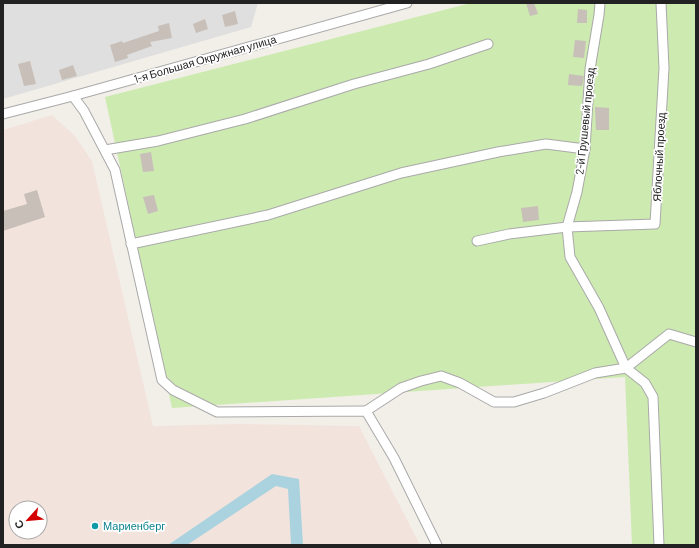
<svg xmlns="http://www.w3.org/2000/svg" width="699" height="548" viewBox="0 0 699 548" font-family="Barlow,sans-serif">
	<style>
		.residential { fill: #e0dfdf }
		.military { fill: #f3e3dd; fill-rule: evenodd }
		.grass { fill: #cdebb0 }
		.water { fill: #aad3df }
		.building { fill: #c7bfb8 }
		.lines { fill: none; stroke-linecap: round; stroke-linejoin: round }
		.street-casing { stroke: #a9a9a9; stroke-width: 11 }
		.street { stroke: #fff; stroke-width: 9 }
		.culture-dot { fill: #0f9aa8; stroke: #fff; stroke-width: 1.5 }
		.labels { text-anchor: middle; stroke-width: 3.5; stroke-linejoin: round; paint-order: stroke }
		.street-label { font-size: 11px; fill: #222; stroke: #fff }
		.culture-label { font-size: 11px; fill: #0d838f; stroke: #fff; text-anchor: start }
	</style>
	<rect width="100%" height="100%" fill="#f2efe9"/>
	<polygon class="residential" points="3,3 258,3 251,27 3,99"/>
	<path class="military" d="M52,115L75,136L92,161L153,426L238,424L359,426L420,545H3V130ZM16,508H40V532H16Z"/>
	<polygon class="grass" points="471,3 696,3 696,545 632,545 625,377 172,408 105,97"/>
	<polygon class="water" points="272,474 299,479 303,545 291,545 288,489 276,486 187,545 168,545"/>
	<g class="building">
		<polygon points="526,3 534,3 538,14 530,16"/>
		<polygon points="578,9 587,10 587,23 577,23"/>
		<polygon points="235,11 238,24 225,27 222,15"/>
		<polygon points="205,19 208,29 196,33 193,24"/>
		<polygon points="169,23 172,38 150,42 152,46 127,55 128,58 115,62 110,45 122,41 123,43 159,31 158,26"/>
		<polygon points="575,40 586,41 584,58 573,57"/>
		<polygon points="30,61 36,84 24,86 18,64"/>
		<polygon points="73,65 77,76 62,80 59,70"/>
		<polygon points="569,74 584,76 582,86 568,85"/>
		<polygon points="595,107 609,108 609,130 596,130"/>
		<polygon points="151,152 154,171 143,172 140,154"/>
		<polygon points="37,190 45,217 3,231 3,211 27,204 24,194"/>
		<polygon points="154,195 158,211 148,214 143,197"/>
		<polygon points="538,206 539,220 523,222 521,208"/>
	</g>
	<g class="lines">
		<defs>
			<g id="street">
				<polyline points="600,3 599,15 590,69 585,149 577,192 567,227 570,257 599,308 626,368 645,383 653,397 659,545"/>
				<polyline points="73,96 84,111 115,170 162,380 173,390 217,412 366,411 394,458 437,545"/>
				<polyline points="3,114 73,96 407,3"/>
				<polyline points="105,150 158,141 245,119 354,84 429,64 488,44"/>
				<polyline points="477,241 509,234 567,227 655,224 664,68 661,3"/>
				<polyline points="131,244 268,215 401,173 498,152 546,144 585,149"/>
				<polyline points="366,411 401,388 421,381 441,376 460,383 494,402 514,402 544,393 595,373 626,368 669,334 696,342"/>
			</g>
		</defs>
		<use href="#street" class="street-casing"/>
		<use href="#street" class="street"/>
	</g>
	<circle class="culture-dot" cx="95" cy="526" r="4"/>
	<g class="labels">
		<g class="street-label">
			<text transform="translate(205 59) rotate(-16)" y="4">1-я Большая Окружная улица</text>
			<text transform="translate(585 121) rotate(-84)" y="4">2-й Грушевый проезд</text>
			<text transform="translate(659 157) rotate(-87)" y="4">Яблочный проезд</text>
		</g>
		<g class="culture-label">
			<text x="103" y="530">Мариенберг</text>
		</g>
	</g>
	<rect width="699" height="548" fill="none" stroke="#222222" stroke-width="8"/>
	<g transform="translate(28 520) rotate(243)"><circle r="19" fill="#ffffff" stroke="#a7a7a7"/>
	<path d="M0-3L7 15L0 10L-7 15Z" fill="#d40000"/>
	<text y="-6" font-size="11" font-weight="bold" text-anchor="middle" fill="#222222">С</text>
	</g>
</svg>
